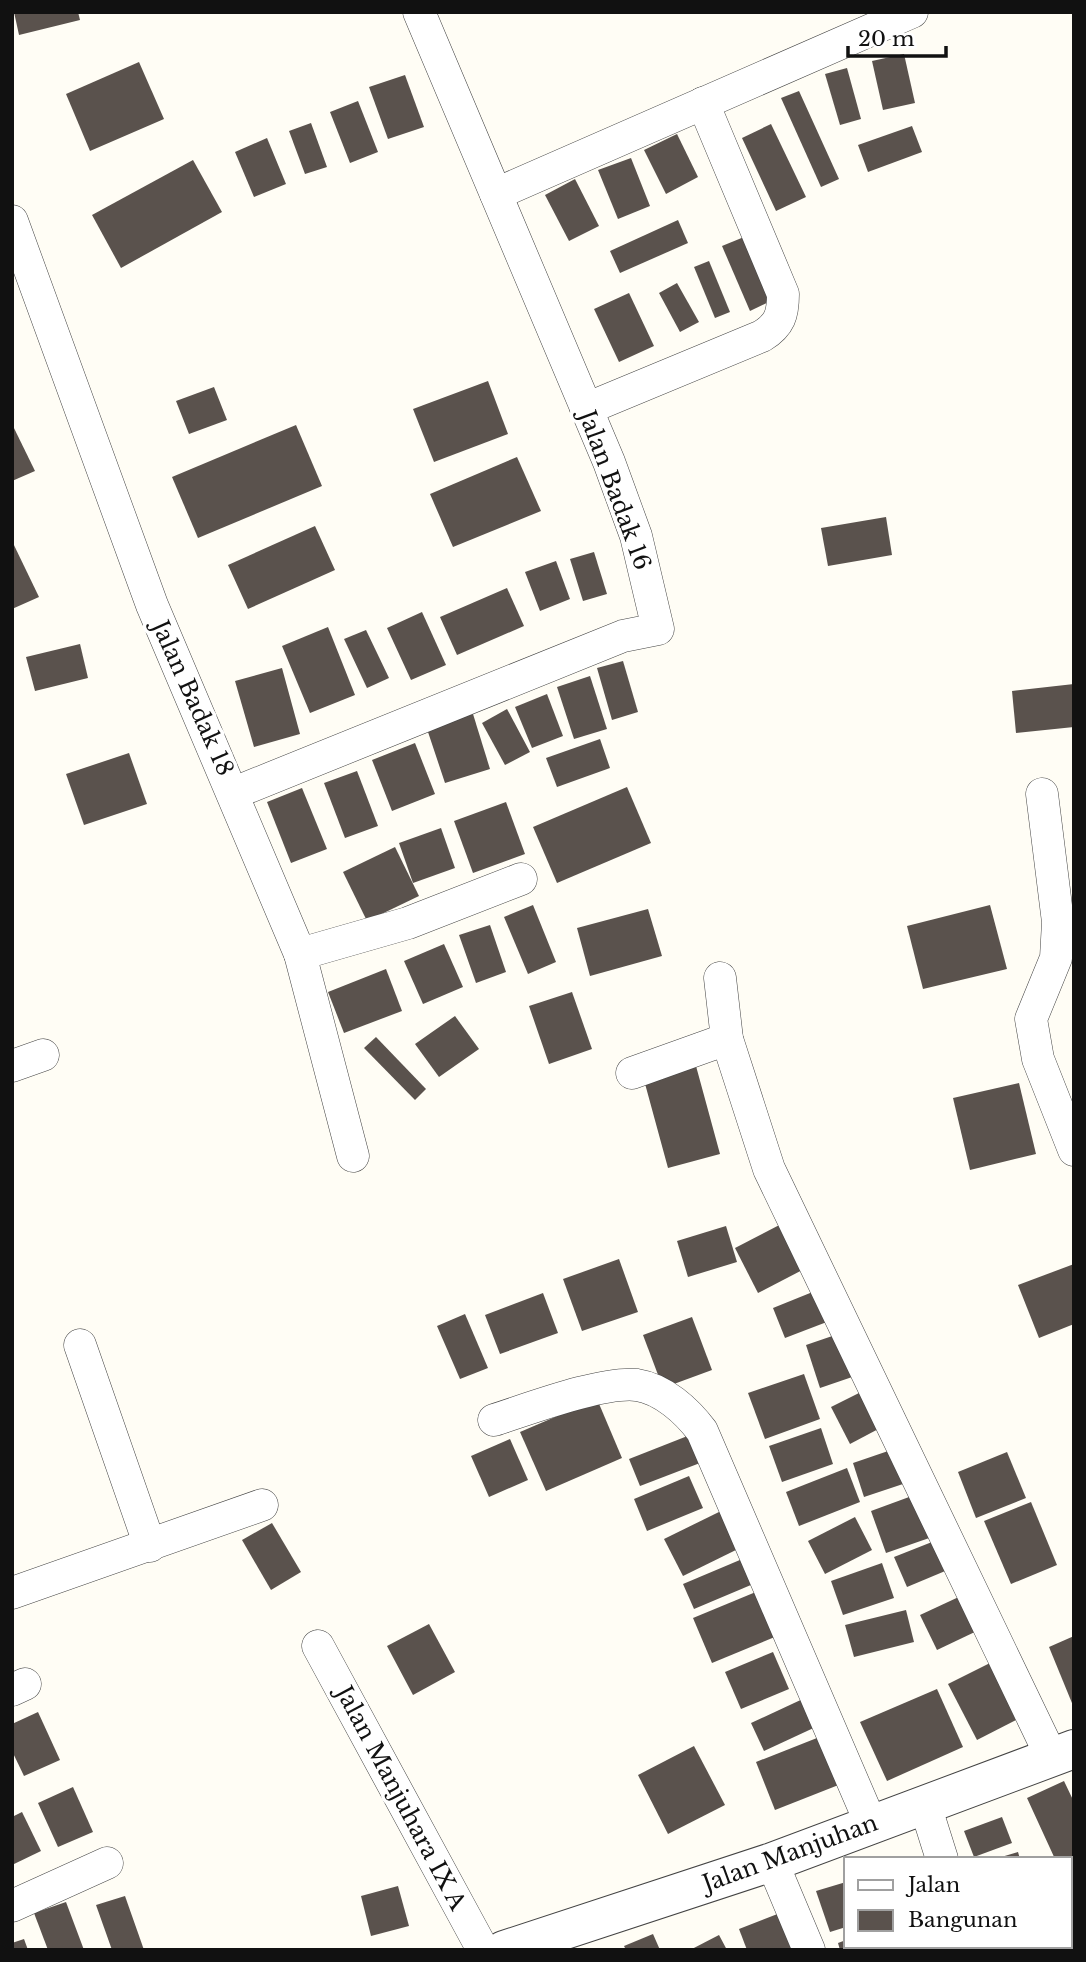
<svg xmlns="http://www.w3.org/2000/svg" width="1086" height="1962" viewBox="0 0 1086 1962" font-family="'Libre Baskerville',serif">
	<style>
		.building { fill: #5a524d }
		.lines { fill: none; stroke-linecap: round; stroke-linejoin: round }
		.minor-casing { stroke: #444; stroke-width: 33 }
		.tertiary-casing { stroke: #444; stroke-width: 40 }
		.minor { stroke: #fff; stroke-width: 32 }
		.tertiary { stroke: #fff; stroke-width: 38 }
		.labels { text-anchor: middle; stroke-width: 7; stroke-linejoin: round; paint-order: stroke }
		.street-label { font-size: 23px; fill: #111; stroke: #fff }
	</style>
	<rect width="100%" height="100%" fill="#fffdf5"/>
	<g class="building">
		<polygon points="14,12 78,12 80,20 19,35"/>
		<polygon points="904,54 915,103 883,110 872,61"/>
		<polygon points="139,62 164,119 90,151 66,94"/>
		<polygon points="847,68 861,119 840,125 825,74"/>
		<polygon points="405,75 424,127 388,139 369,87"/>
		<polygon points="799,91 839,179 821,187 781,98"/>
		<polygon points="358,101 378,152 350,163 330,112"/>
		<polygon points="311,123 327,167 305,174 289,131"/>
		<polygon points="771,124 806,197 776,211 742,138"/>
		<polygon points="912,126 922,152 868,172 858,145"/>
		<polygon points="677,134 698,177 666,194 644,150"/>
		<polygon points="267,138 286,184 254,197 235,152"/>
		<polygon points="631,158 650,206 618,219 598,170"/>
		<polygon points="193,160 222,212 121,268 92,215"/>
		<polygon points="575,179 599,226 569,241 545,195"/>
		<polygon points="678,220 688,243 620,273 610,251"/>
		<polygon points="744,237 771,301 750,311 722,246"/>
		<polygon points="709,261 730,312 715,318 694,267"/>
		<polygon points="677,283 699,322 680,332 659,293"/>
		<polygon points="629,293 654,346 619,362 594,309"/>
		<polygon points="488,381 508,434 434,462 413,409"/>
		<polygon points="214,387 227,420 189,434 176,401"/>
		<polygon points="12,424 35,471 12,481"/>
		<polygon points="296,425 322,486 198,538 172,477"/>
		<polygon points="517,457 541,511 453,547 430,494"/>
		<polygon points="886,517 892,555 828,566 821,528"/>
		<polygon points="315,526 335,570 248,609 228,565"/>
		<polygon points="12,541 39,597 12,609"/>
		<polygon points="594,552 607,594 583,601 570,559"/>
		<polygon points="556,561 570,599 540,611 525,572"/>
		<polygon points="507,588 524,626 457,655 440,617"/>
		<polygon points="422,612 446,665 411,680 387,628"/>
		<polygon points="328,627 355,695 310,713 282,646"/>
		<polygon points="366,630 389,678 367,688 344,639"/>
		<polygon points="80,644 88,678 35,691 26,657"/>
		<polygon points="623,661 638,712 612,720 597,668"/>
		<polygon points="282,668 300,734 254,747 235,681"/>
		<polygon points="590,676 607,729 574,739 557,687"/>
		<polygon points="1074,684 1074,727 1016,733 1012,691"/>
		<polygon points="547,694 563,736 532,748 515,707"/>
		<polygon points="507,709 530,752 505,765 482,723"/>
		<polygon points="473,714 490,769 445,783 427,729"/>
		<polygon points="600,739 610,768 557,787 546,758"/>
		<polygon points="415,743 435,794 392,811 372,760"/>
		<polygon points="129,753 147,804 84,825 66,774"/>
		<polygon points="357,771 378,826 345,838 324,783"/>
		<polygon points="627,787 651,843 557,883 533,827"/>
		<polygon points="302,788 327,849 291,863 267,802"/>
		<polygon points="506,802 525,854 473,873 454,821"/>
		<polygon points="441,828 455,868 413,883 399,843"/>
		<polygon points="395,847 419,896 367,921 343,872"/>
		<polygon points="533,905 556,962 528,974 504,917"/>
		<polygon points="990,905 1007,969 923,989 907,926"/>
		<polygon points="648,909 662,956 590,976 577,928"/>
		<polygon points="490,925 506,972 476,983 459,935"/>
		<polygon points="444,944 463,987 423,1004 404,961"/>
		<polygon points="386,969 402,1011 344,1033 328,992"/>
		<polygon points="572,992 592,1049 549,1064 529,1006"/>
		<polygon points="455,1016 479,1049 439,1077 415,1044"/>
		<polygon points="376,1037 426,1089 415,1100 364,1048"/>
		<polygon points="696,1066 720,1154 668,1168 644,1080"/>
		<polygon points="1019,1083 1036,1154 970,1170 953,1098"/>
		<polygon points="789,1220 812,1265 758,1293 735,1248"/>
		<polygon points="726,1226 737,1262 688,1277 677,1241"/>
		<polygon points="619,1259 638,1312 582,1331 563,1279"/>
		<polygon points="1074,1264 1074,1324 1039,1338 1018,1285"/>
		<polygon points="820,1289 832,1320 785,1338 773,1308"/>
		<polygon points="543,1293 558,1333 500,1354 485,1315"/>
		<polygon points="465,1314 488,1368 460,1379 437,1326"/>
		<polygon points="692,1317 712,1370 663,1388 643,1335"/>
		<polygon points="844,1332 858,1375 820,1388 806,1345"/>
		<polygon points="804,1374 820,1419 765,1439 748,1393"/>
		<polygon points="865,1390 884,1426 850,1444 831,1407"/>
		<polygon points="597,1399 622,1458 546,1491 520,1432"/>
		<polygon points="821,1428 833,1464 782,1482 769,1446"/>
		<polygon points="690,1435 700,1463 640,1486 629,1459"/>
		<polygon points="510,1439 528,1480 489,1497 471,1456"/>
		<polygon points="897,1448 909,1482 864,1497 853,1463"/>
		<polygon points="1007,1452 1026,1498 976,1518 958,1472"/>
		<polygon points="847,1468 860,1502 799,1526 786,1492"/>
		<polygon points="689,1476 703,1508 647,1531 634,1499"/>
		<polygon points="920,1493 935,1536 886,1553 871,1511"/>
		<polygon points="1031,1502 1057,1565 1011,1584 984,1521"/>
		<polygon points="721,1511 740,1548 683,1576 664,1539"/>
		<polygon points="855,1517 872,1550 825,1574 808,1541"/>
		<polygon points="272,1523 301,1572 271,1590 242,1540"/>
		<polygon points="937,1540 950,1569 907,1587 894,1557"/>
		<polygon points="747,1557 758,1582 694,1609 683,1584"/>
		<polygon points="882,1563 894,1598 843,1615 831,1581"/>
		<polygon points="763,1589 782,1634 712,1663 693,1618"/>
		<polygon points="963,1595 979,1630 937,1650 920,1615"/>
		<polygon points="906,1610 914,1642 854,1657 845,1625"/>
		<polygon points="429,1624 455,1672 413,1695 387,1646"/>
		<polygon points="1074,1636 1074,1708 1049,1647"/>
		<polygon points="773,1652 789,1689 741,1709 725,1672"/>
		<polygon points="994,1661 1022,1717 977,1740 948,1684"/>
		<polygon points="937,1689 963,1747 887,1781 860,1722"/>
		<polygon points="807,1697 820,1725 764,1751 751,1723"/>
		<polygon points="38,1712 60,1760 24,1776 12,1751 12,1724"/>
		<polygon points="822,1736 841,1784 775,1810 756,1762"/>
		<polygon points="694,1746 725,1805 668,1834 638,1775"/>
		<polygon points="1064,1781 1074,1802 1074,1890 1070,1892 1070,1859 1055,1859 1027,1798"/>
		<polygon points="73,1787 93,1832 58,1847 38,1803"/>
		<polygon points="22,1812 41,1851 12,1865 12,1817"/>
		<polygon points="1002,1817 1012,1843 974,1857 964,1831"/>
		<polygon points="1018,1852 1020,1859 998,1859 998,1858"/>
		<polygon points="846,1882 846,1927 830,1932 816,1891"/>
		<polygon points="398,1886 409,1926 371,1936 361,1896"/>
		<polygon points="125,1896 144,1950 112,1950 96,1905"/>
		<polygon points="66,1902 84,1950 48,1950 34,1913"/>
		<polygon points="780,1913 794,1950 747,1950 739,1929"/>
		<polygon points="653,1934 660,1950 626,1950 624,1946"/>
		<polygon points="719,1935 727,1950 690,1950"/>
		<polygon points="24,1939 28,1950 12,1950 12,1943"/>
		<polygon points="846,1940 846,1946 890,1946 891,1950 840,1950 838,1943"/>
		<polygon points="905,1946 952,1946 953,1950 906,1950"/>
		<polygon points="1002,1946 1046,1946 1047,1950 1003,1950"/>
	</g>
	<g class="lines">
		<defs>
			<g id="minor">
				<polyline points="496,194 912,12"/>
				<polyline points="12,221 152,605 300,954 408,923 521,879"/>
				<path d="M586,409L762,336C780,325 783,314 783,294L703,103"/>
				<polyline points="234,793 623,636 658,629 636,536 609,462 419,12"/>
				<polyline points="1042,794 1058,922 1056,958 1031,1019 1038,1059 1074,1150"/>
				<polyline points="300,954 353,1156"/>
				<polyline points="720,978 727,1039 769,1169 1052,1758"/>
				<polyline points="12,1066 43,1055"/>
				<polyline points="632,1073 727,1039"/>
				<polyline points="80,1345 150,1546"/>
				<path d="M494,1420C529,1409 602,1381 637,1385C663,1389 687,1411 702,1431L871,1824"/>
				<polyline points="12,1593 262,1505"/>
				<polyline points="318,1646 483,1950"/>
				<polyline points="12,1690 25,1684"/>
				<polyline points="925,1805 942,1859"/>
				<polyline points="772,1862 809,1950"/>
				<polyline points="12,1906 107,1863"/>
				<polyline points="968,1946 969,1950"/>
			</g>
			<polyline id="tertiary" points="504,1950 772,1862 1074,1749"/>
		</defs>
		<use href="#minor" class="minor-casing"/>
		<use href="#tertiary" class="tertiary-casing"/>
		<use href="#minor" class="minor"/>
		<use href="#tertiary" class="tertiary"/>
	</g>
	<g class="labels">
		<g class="street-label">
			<text transform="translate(615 490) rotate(70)" y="8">Jalan Badak 16</text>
			<text transform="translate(193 698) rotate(66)" y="8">Jalan Badak 18</text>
			<text transform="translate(401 1798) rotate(62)" y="8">Jalan Manjuhara IX A</text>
			<text transform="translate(790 1853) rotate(-20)" y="8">Jalan Manjuhan</text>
		</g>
	</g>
	<rect width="1086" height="1962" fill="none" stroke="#111111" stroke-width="28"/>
	<rect x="844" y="1857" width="228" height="91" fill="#ffffff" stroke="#a0a0a0" stroke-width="2"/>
	<rect x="858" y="1880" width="35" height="10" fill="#ffffff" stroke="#a0a0a0" stroke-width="2"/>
	<text x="908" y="1892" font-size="21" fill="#111111">Jalan</text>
	<rect x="858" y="1910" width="35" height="21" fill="#5a524d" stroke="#a0a0a0" stroke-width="2"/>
	<text x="908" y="1927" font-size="21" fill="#111111">Bangunan</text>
	<path d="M848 46v10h98v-10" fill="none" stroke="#111111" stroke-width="3.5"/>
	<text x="858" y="46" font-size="21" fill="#111111" stroke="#ffffff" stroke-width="5" paint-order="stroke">20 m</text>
</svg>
